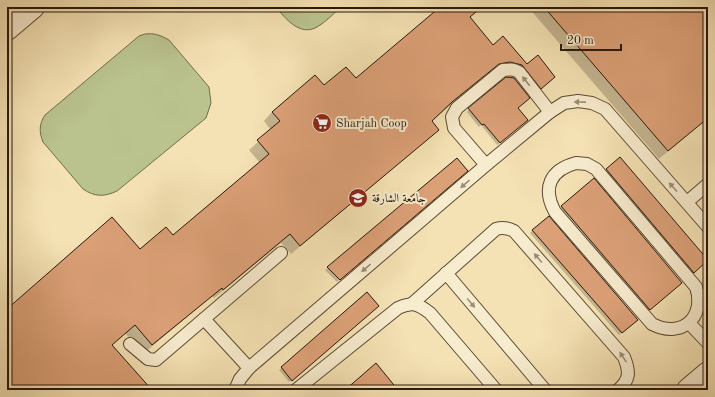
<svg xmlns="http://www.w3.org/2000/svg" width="715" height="397" viewBox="0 0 715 397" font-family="'Old Standard TT',Amiri,serif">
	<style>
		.green { fill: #bac38e; stroke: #706d4c }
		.shadow { fill: #0003 }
		.building { fill: #dca077; stroke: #27170a }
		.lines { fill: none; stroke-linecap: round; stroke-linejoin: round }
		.service-casing { stroke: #5a4a34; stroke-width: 14 }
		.minor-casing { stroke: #5a4a34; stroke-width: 24 }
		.service { stroke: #f8ecce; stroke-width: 12 }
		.minor { stroke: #f8ecce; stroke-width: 22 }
		.oneway { fill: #9a8c76 }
		.labels { text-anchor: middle; stroke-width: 4; stroke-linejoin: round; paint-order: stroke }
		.poi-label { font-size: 12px; fill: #27170a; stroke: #f8ecce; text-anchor: start }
	</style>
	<rect width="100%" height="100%" fill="#f5e2b4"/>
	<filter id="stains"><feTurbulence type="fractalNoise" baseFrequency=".005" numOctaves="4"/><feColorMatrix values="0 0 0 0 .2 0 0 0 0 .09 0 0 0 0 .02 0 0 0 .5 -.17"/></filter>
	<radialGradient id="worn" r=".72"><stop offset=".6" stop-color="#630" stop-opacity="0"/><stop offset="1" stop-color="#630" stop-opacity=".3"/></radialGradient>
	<g class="green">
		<path d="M276,7H341C334,13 326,22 317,27C300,37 285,18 276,7Z"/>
		<path d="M145,34C155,33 160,35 169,40L209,87L211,103L206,118L117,191C104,197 95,197 83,189L43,142C39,132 39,124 45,115L139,36Z"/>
	</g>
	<g class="shadow">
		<polygon points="442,7 482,7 469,18 493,46 527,65 554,77 532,97 513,74 500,70 488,73 431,122 429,138 291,254 281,243 214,298 212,296 143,354 125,333 111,345 150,390 7,390 7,311 173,236 260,163 249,150 271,130 264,121 272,112 324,87 356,79"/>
		<polygon points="528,7 708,7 708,118 659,159"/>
		<polygon points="517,108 524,123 497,145 481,125 479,127 467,112 469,109"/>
		<polygon points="620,159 707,261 691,275 604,172"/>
		<polygon points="464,173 337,282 325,270 328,268"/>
		<polygon points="594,180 679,285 647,312 559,209"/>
		<polygon points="533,230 634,322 619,335 530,233"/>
		<polygon points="367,294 375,308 289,382 279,370"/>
	</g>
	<g class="building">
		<polygon points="440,7 482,7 470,17 493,45 503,36 527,64 538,55 555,77 541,89 522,65 510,62 499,64 452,102 432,121 439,130 300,246 290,234 223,290 222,288 152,345 135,325 112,345 152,390 7,390 7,309 112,217 140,249 166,227 173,235 269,154 257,140 280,121 272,112 315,75 324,85 346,67 356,78"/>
		<polygon points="544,7 708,7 708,118 668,151"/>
		<polygon points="506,77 514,78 530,98 518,108 528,120 500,143 484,124 482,125 468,108"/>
		<polygon points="620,157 708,260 694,273 606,169"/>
		<polygon points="457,158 468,171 340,280 327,267"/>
		<polygon points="594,178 682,283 650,310 561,206"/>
		<polygon points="549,216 638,320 622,333 532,230"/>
		<polygon points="367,292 379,306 292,381 281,367"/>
		<polygon points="376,363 398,390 345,390"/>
	</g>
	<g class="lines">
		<defs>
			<g id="service">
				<path d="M576,163L587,164L596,169L696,287C706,318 681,339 652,324L555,212C542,188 550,170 576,163Z"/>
				<path d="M486,165L454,128L452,117L457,108L503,70C510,69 513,69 519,72L550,112"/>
				<polyline points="687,202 708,184"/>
				<polyline points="446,273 545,390"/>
				<path d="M413,303L496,229C503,227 508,228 514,231L624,357C630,372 630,380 618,390"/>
				<polyline points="204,319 249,368"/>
				<polyline points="689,323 708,343"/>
				<polyline points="130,344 148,359 156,360 281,253"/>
				<polyline points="235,390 240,379 249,368 486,165 550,112 564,103 578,101 592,103 605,109 708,227"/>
				<path d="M296,390L398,308C413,302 417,303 430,313L496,390"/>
			</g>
			<g id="minor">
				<polyline points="7,29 33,7"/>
				<polyline points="688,390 708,373"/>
			</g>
		</defs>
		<use href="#service" class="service-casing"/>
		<use href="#minor" class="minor-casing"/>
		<use href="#service" class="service"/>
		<use href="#minor" class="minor"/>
	</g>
	<defs><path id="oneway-solid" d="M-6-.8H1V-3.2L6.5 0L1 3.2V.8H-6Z"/></defs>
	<g class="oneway">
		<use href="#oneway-solid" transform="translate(526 81) rotate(-128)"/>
		<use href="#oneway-solid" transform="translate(580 102) rotate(-179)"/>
		<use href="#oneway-solid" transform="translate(465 184) rotate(139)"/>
		<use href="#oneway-solid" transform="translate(673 187) rotate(-132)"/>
		<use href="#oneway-solid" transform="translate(538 258) rotate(-131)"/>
		<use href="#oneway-solid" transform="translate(366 268) rotate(139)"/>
		<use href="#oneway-solid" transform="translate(471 303) rotate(50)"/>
		<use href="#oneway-solid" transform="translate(623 357) rotate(-124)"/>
	</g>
	<defs>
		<symbol id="supermarket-disc" viewBox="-11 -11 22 22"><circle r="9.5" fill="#8f2418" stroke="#f8ecce"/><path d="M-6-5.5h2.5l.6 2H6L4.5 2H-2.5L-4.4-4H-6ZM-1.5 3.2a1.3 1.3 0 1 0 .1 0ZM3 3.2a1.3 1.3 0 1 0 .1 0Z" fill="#fff"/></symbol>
		<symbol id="university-disc" viewBox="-11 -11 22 22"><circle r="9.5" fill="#8f2418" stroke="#f8ecce"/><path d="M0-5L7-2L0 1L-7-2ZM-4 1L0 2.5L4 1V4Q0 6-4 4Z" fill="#fff"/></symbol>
	</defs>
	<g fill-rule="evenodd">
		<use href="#supermarket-disc" x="311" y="112" width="22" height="22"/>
		<use href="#university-disc" x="347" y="187" width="22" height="22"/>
	</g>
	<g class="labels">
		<g class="poi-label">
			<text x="336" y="127">Sharjah Coop</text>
			<text x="372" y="202">جامعة الشارقة</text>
		</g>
	</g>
	<rect width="715" height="397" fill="none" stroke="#f5e2b4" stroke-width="24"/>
	<rect x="8" y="8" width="699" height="381" fill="none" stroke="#27170a" stroke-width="2"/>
	<rect x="12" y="12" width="691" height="373" fill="none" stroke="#27170a"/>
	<path d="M561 44v6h60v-6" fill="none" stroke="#27170a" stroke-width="2"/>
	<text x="567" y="44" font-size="12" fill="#27170a" stroke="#f8ecce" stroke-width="3" paint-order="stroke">20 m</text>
	<rect width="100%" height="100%" filter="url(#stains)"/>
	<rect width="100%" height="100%" fill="url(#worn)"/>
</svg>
